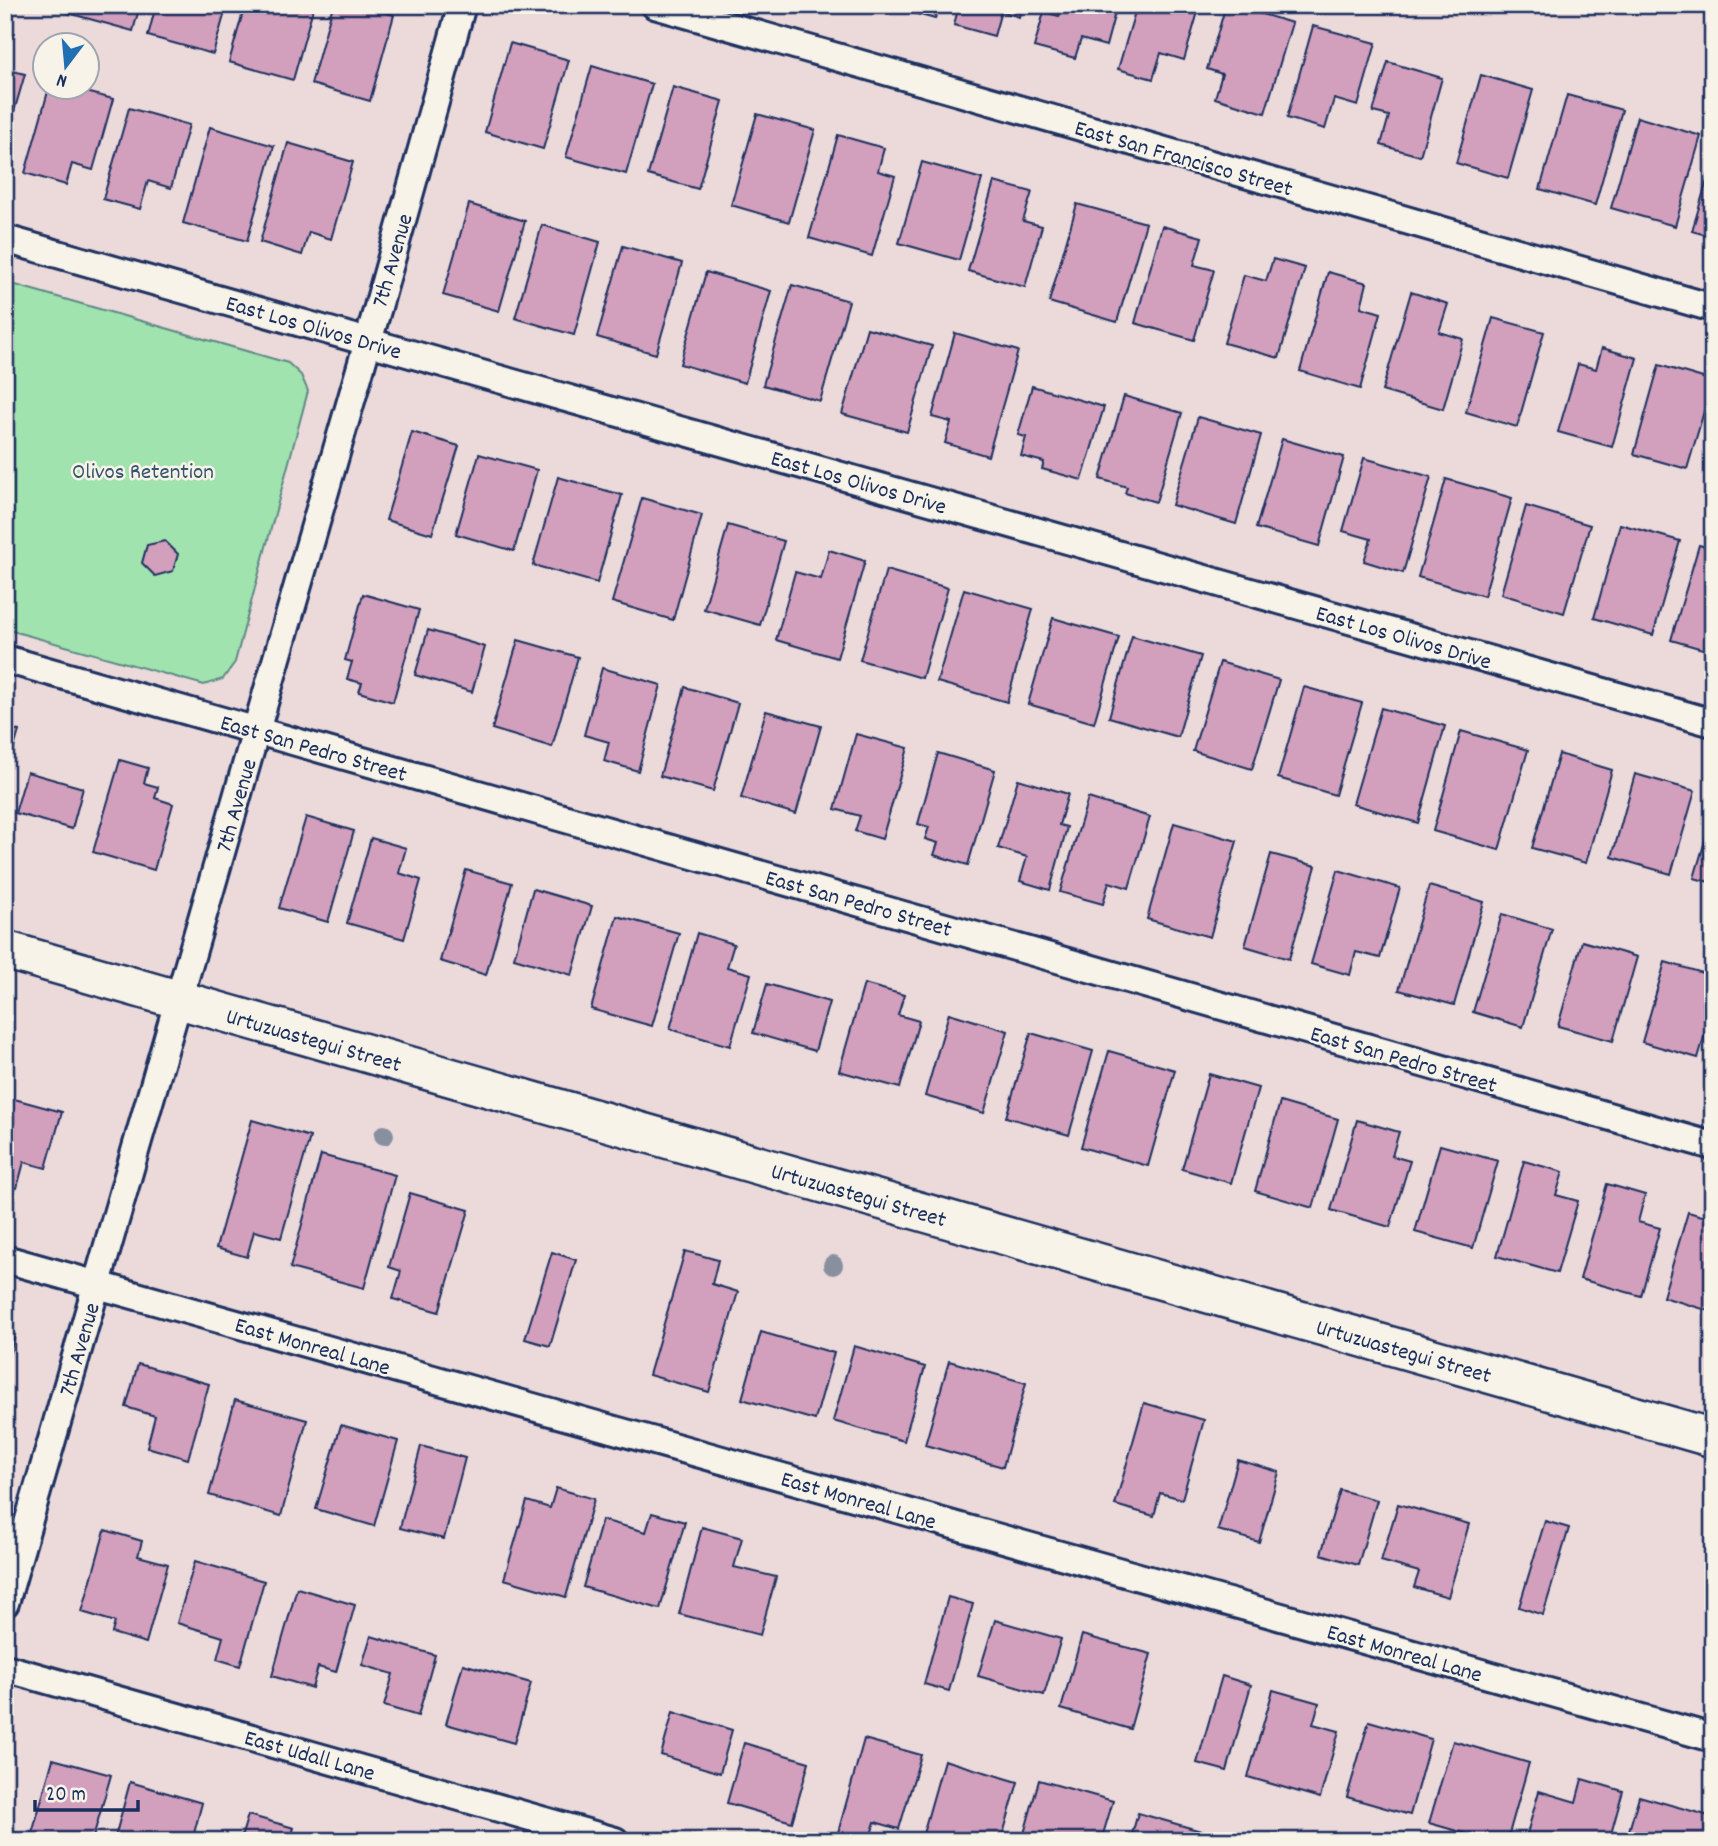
<svg xmlns="http://www.w3.org/2000/svg" width="1718" height="1846" viewBox="0 0 1718 1846" font-family="Dekko,sans-serif">
	<style>
		.green { fill: #a0e3ae; stroke: #5e8986; stroke-width: 2 }
		.building { fill: #d2a0bc; stroke: #1b2f5e; stroke-width: 2 }
		.lines { fill: none; stroke-linecap: round; stroke-linejoin: round }
		.street-casing { stroke: #1b2f5e; stroke-width: 32 }
		.secondary-casing { stroke: #1b2f5e; stroke-width: 42 }
		.street { stroke: #f7f3e8; stroke-width: 26 }
		.secondary { stroke: #f7f3e8; stroke-width: 37 }
		.tree { fill: #88909f }
		.labels { text-anchor: middle; stroke-width: 5; stroke-linejoin: round; paint-order: stroke }
		.street-label { font-size: 23px; fill: #1b2f5e; stroke: #f7f3e8 }
		.park-label { font-size: 23px; fill: #36536e; stroke: #f7f3e8 }
	</style>
	<rect width="100%" height="100%" fill="#ecdadb"/>
	<filter id="ink" filterUnits="userSpaceOnUse"><feTurbulence type="fractalNoise" baseFrequency=".0143" numOctaves="2"/><feDisplacementMap in="SourceGraphic" scale="14" xChannelSelector="R" yChannelSelector="G"/><feConvolveMatrix kernelMatrix="1 2 1 2 8 2 1 2 1" color-interpolation-filters="sRGB"/></filter>
	<g filter="url(#ink)">
		<polygon class="green" points="5,282 288,363 301,375 308,391 235,662 223,679 204,685 5,629"/>
		<g class="building">
			<polygon points="70,5 140,5 133,31 68,13"/>
			<polygon points="156,5 227,5 213,54 148,36"/>
			<polygon points="245,5 314,5 293,80 229,62"/>
			<polygon points="333,5 360,5 394,15 370,101 311,84"/>
			<polygon points="903,5 939,5 935,19 902,10"/>
			<polygon points="959,5 1022,5 1019,17 1001,11 994,36 954,25"/>
			<polygon points="1062,5 1117,5 1106,46 1081,39 1075,58 1034,47 1044,12 1059,16"/>
			<polygon points="1137,5 1200,5 1184,60 1161,53 1153,79 1118,69"/>
			<polygon points="1226,5 1232,5 1292,23 1265,113 1215,98 1222,74 1207,69"/>
			<polygon points="1313,26 1376,43 1358,106 1334,99 1325,129 1287,118"/>
			<polygon points="510,43 569,60 543,149 485,132"/>
			<polygon points="1388,62 1442,78 1420,156 1381,145 1389,116 1373,112"/>
			<polygon points="592,66 652,84 626,174 566,157"/>
			<polygon points="5,69 25,74 6,139 5,139"/>
			<polygon points="1481,75 1533,90 1508,178 1456,163"/>
			<polygon points="673,87 723,101 698,189 648,175"/>
			<polygon points="49,88 71,88 113,99 93,170 72,164 66,185 25,173"/>
			<polygon points="1567,95 1622,110 1595,205 1540,189"/>
			<polygon points="129,108 189,125 171,188 148,181 140,209 103,199"/>
			<polygon points="757,114 815,130 789,222 731,205"/>
			<polygon points="1637,117 1701,136 1675,226 1611,208"/>
			<polygon points="210,127 274,146 247,241 183,223"/>
			<polygon points="838,135 884,148 878,171 895,176 872,256 809,238"/>
			<polygon points="288,143 353,162 331,239 309,232 302,255 260,242"/>
			<polygon points="1713,160 1713,237 1692,231"/>
			<polygon points="922,162 982,179 959,260 899,243"/>
			<polygon points="994,182 1032,192 1023,221 1042,226 1025,287 968,271"/>
			<polygon points="469,204 525,221 499,311 443,295"/>
			<polygon points="1077,204 1146,223 1117,322 1049,302"/>
			<polygon points="542,225 600,242 574,335 515,318"/>
			<polygon points="1162,226 1202,237 1194,265 1214,270 1194,340 1135,323"/>
			<polygon points="623,246 682,263 656,354 597,337"/>
			<polygon points="1273,259 1305,268 1279,358 1224,343 1244,275 1266,281"/>
			<polygon points="706,272 771,291 745,383 680,364"/>
			<polygon points="1328,272 1367,283 1361,307 1381,313 1360,389 1300,371"/>
			<polygon points="792,285 849,301 820,401 763,385"/>
			<polygon points="1411,292 1448,304 1439,332 1463,339 1443,409 1382,391"/>
			<polygon points="1493,318 1544,332 1517,427 1466,412"/>
			<polygon points="867,328 932,346 907,432 842,414"/>
			<polygon points="955,333 1018,351 988,456 945,443 951,422 932,417"/>
			<polygon points="1602,348 1637,358 1612,447 1558,432 1578,364 1596,369"/>
			<polygon points="1659,365 1713,381 1687,469 1634,454"/>
			<polygon points="1032,386 1104,407 1082,480 1042,469 1044,462 1021,456 1026,437 1018,435"/>
			<polygon points="1124,396 1182,413 1156,502 1125,493 1127,487 1100,479"/>
			<polygon points="1198,417 1261,435 1236,524 1172,505"/>
			<polygon points="412,432 459,446 432,534 386,520"/>
			<polygon points="1282,439 1344,457 1319,546 1256,528"/>
			<polygon points="479,454 537,470 514,551 456,534"/>
			<polygon points="1364,458 1431,477 1403,573 1364,561 1371,539 1343,531"/>
			<polygon points="558,477 622,495 597,583 533,565"/>
			<polygon points="1446,479 1512,498 1484,596 1418,577"/>
			<polygon points="642,498 702,515 673,620 612,602"/>
			<polygon points="1526,506 1590,525 1564,613 1501,594"/>
			<polygon points="1620,524 1680,541 1653,635 1594,618"/>
			<polygon points="728,525 784,541 760,625 704,609"/>
			<polygon points="165,541 178,554 173,571 155,576 142,563 147,545"/>
			<polygon points="1699,545 1713,549 1713,652 1671,640"/>
			<polygon points="829,550 865,561 837,658 776,640 795,572 821,579"/>
			<polygon points="886,570 948,588 922,678 860,660"/>
			<polygon points="964,589 1033,609 1007,702 937,682"/>
			<polygon points="363,594 419,610 393,702 359,692 362,683 347,679 352,662 345,660"/>
			<polygon points="1053,618 1119,637 1094,723 1028,704"/>
			<polygon points="428,630 485,647 472,692 415,675"/>
			<polygon points="1132,636 1201,656 1178,737 1109,717"/>
			<polygon points="518,640 578,657 552,747 492,729"/>
			<polygon points="1220,662 1279,680 1252,769 1193,751"/>
			<polygon points="602,668 661,685 638,771 604,761 609,742 584,735"/>
			<polygon points="685,687 738,703 713,791 660,776"/>
			<polygon points="1304,687 1362,703 1335,795 1278,778"/>
			<polygon points="1381,708 1445,726 1418,823 1353,804"/>
			<polygon points="766,711 821,726 796,814 741,798"/>
			<polygon points="5,727 19,731 5,778"/>
			<polygon points="1461,731 1528,750 1499,850 1433,831"/>
			<polygon points="856,734 908,748 882,839 855,831 860,816 835,809"/>
			<polygon points="938,753 995,770 968,865 934,855 938,843 925,839 929,827 918,824"/>
			<polygon points="1559,754 1612,770 1586,863 1532,848"/>
			<polygon points="120,760 148,768 144,783 158,787 155,798 173,804 154,870 93,852"/>
			<polygon points="27,772 83,788 72,829 15,813"/>
			<polygon points="1635,774 1695,791 1671,874 1612,857"/>
			<polygon points="1018,779 1068,794 1059,825 1067,827 1050,890 1020,881 1027,857 998,848"/>
			<polygon points="1088,798 1150,817 1129,888 1109,882 1103,904 1060,892"/>
			<polygon points="1713,814 1713,883 1694,878"/>
			<polygon points="306,817 354,831 328,922 279,908"/>
			<polygon points="1174,823 1237,841 1210,937 1147,919"/>
			<polygon points="371,838 406,848 399,873 421,880 404,939 347,923"/>
			<polygon points="1271,854 1316,866 1289,959 1245,946"/>
			<polygon points="466,870 512,883 486,975 440,961"/>
			<polygon points="1338,870 1400,888 1380,958 1356,952 1350,975 1311,964"/>
			<polygon points="1429,886 1484,902 1454,1005 1399,990"/>
			<polygon points="533,889 592,906 572,975 514,958"/>
			<polygon points="1502,914 1552,929 1523,1027 1473,1012"/>
			<polygon points="617,916 679,933 652,1026 591,1009"/>
			<polygon points="697,933 734,944 727,967 751,974 730,1046 670,1029"/>
			<polygon points="1582,941 1637,957 1613,1041 1558,1026"/>
			<polygon points="1665,962 1713,976 1713,1007 1698,1058 1642,1042"/>
			<polygon points="767,984 829,1002 815,1051 753,1033"/>
			<polygon points="864,984 904,995 898,1015 919,1021 900,1088 839,1071"/>
			<polygon points="949,1013 1008,1031 984,1113 925,1096"/>
			<polygon points="1031,1033 1093,1051 1069,1135 1006,1117"/>
			<polygon points="1109,1051 1175,1070 1148,1166 1081,1147"/>
			<polygon points="1209,1074 1258,1088 1231,1183 1182,1169"/>
			<polygon points="7,1097 62,1112 46,1168 24,1162 17,1188 5,1185 5,1102"/>
			<polygon points="1280,1102 1338,1119 1313,1208 1255,1191"/>
			<polygon points="252,1120 310,1137 281,1238 254,1231 247,1257 216,1248"/>
			<polygon points="1357,1120 1399,1132 1392,1156 1410,1161 1390,1227 1331,1210"/>
			<polygon points="1440,1145 1498,1161 1473,1248 1415,1232"/>
			<polygon points="321,1155 395,1175 364,1288 290,1268"/>
			<polygon points="1524,1161 1563,1172 1556,1195 1578,1201 1557,1273 1497,1256"/>
			<polygon points="1607,1184 1645,1195 1638,1222 1660,1228 1641,1296 1580,1279"/>
			<polygon points="410,1193 469,1210 439,1312 393,1299 401,1271 389,1267"/>
			<polygon points="1688,1212 1713,1219 1713,1312 1663,1297"/>
			<polygon points="685,1251 718,1260 712,1284 738,1292 709,1392 649,1375"/>
			<polygon points="552,1252 576,1260 550,1346 525,1339"/>
			<polygon points="761,1332 834,1353 815,1420 742,1399"/>
			<polygon points="5,1333 15,1335 5,1369"/>
			<polygon points="854,1346 925,1367 904,1441 833,1421"/>
			<polygon points="949,1361 1026,1383 1003,1467 925,1445"/>
			<polygon points="138,1364 209,1384 188,1459 147,1447 155,1416 126,1407"/>
			<polygon points="235,1400 307,1420 281,1516 209,1495"/>
			<polygon points="1144,1403 1204,1420 1182,1499 1160,1493 1154,1516 1115,1505"/>
			<polygon points="341,1425 398,1441 374,1526 316,1509"/>
			<polygon points="421,1446 465,1458 444,1539 400,1528"/>
			<polygon points="1238,1460 1279,1472 1259,1542 1218,1530"/>
			<polygon points="556,1488 594,1499 566,1597 504,1579 527,1501 550,1508"/>
			<polygon points="1340,1490 1377,1500 1358,1565 1321,1554"/>
			<polygon points="1398,1504 1469,1524 1448,1597 1414,1587 1419,1572 1381,1561"/>
			<polygon points="652,1513 685,1522 660,1609 583,1587 602,1520 646,1532"/>
			<polygon points="1545,1521 1569,1528 1543,1615 1519,1607"/>
			<polygon points="702,1527 742,1538 734,1567 776,1577 760,1635 679,1614"/>
			<polygon points="105,1530 142,1541 138,1556 168,1564 146,1643 112,1633 115,1622 82,1612"/>
			<polygon points="195,1561 264,1581 240,1666 217,1659 223,1637 177,1623"/>
			<polygon points="297,1588 355,1605 336,1672 318,1667 312,1688 272,1676"/>
			<polygon points="948,1597 973,1604 949,1691 924,1684"/>
			<polygon points="995,1620 1061,1639 1044,1695 978,1676"/>
			<polygon points="1082,1635 1151,1654 1130,1729 1061,1709"/>
			<polygon points="371,1636 435,1655 418,1716 384,1706 393,1674 362,1665"/>
			<polygon points="463,1664 531,1683 514,1743 446,1724"/>
			<polygon points="1222,1676 1251,1685 1227,1771 1197,1763"/>
			<polygon points="1273,1690 1319,1703 1313,1724 1339,1731 1320,1798 1248,1777"/>
			<polygon points="673,1712 732,1730 720,1773 661,1755"/>
			<polygon points="1369,1721 1431,1739 1410,1815 1347,1797"/>
			<polygon points="864,1739 921,1755 899,1829 875,1822 869,1841 854,1841 837,1836"/>
			<polygon points="1453,1741 1529,1763 1507,1841 1492,1841 1429,1823"/>
			<polygon points="744,1743 809,1762 792,1822 727,1803"/>
			<polygon points="53,1759 111,1775 92,1841 30,1841"/>
			<polygon points="944,1760 1018,1782 1001,1841 921,1841"/>
			<polygon points="1582,1779 1623,1791 1609,1841 1525,1841 1539,1791 1576,1802"/>
			<polygon points="1039,1780 1113,1801 1101,1841 1022,1841"/>
			<polygon points="130,1782 202,1803 192,1841 114,1841"/>
			<polygon points="1639,1796 1713,1817 1711,1841 1626,1841"/>
			<polygon points="1138,1813 1201,1831 1199,1841 1130,1841"/>
			<polygon points="248,1815 294,1828 290,1841 240,1841"/>
			<polygon points="328,1833 353,1841 325,1841"/>
		</g>
		<g class="lines">
			<defs>
				<g id="street">
					<polyline points="655,5 1713,308"/>
					<polyline points="5,239 1713,723"/>
					<polyline points="5,659 1713,1146"/>
					<polyline points="5,1259 1713,1738"/>
					<polyline points="5,1603 378,307 462,5"/>
					<polyline points="5,1668 615,1841"/>
				</g>
				<polyline id="secondary" points="5,950 1713,1438"/>
			</defs>
			<use href="#street" class="street-casing"/>
			<use href="#secondary" class="secondary-casing"/>
			<use href="#street" class="street"/>
			<use href="#secondary" class="secondary"/>
		</g>
		<g class="tree">
			<circle cx="384" cy="1135" r="10"/>
			<circle cx="833" cy="1265" r="10"/>
		</g>
	</g>
	<g class="labels">
		<g class="street-label">
			<text transform="translate(1184 157) rotate(16)" y="8">East San Francisco Street</text>
			<text transform="translate(391 260) rotate(-74)" y="8">7th Avenue</text>
			<text transform="translate(314 326) rotate(16)" y="8">East Los Olivos Drive</text>
			<text transform="translate(859 481) rotate(16)" y="8">East Los Olivos Drive</text>
			<text transform="translate(1404 636) rotate(16)" y="8">East Los Olivos Drive</text>
			<text transform="translate(314 747) rotate(16)" y="8">East San Pedro Street</text>
			<text transform="translate(235 805) rotate(-74)" y="8">7th Avenue</text>
			<text transform="translate(859 902) rotate(16)" y="8">East San Pedro Street</text>
			<text transform="translate(314 1039) rotate(16)" y="8">Urtuzuastegui Street</text>
			<text transform="translate(1404 1058) rotate(16)" y="8">East San Pedro Street</text>
			<text transform="translate(859 1194) rotate(16)" y="8">Urtuzuastegui Street</text>
			<text transform="translate(313 1345) rotate(16)" y="8">East Monreal Lane</text>
			<text transform="translate(78 1349) rotate(-74)" y="8">7th Avenue</text>
			<text transform="translate(1404 1350) rotate(16)" y="8">Urtuzuastegui Street</text>
			<text transform="translate(859 1499) rotate(16)" y="8">East Monreal Lane</text>
			<text transform="translate(1405 1652) rotate(16)" y="8">East Monreal Lane</text>
			<text transform="translate(310 1754) rotate(16)" y="8">East Udall Lane</text>
		</g>
		<g class="park-label">
			<text x="143" y="478">Olivos Retention</text>
		</g>
	</g>
	<rect width="1718" height="1846" fill="none" stroke="#f7f3e8" stroke-width="28"/>
	<rect x="14" y="14" width="1690" height="1818" fill="none" stroke="#1b2f5e" stroke-width="2.5" filter="url(#ink)"/>
	<g transform="translate(66 66) rotate(196)"><circle r="33" fill="#f7f3e8" stroke="#9fa5b1" stroke-width="2"/>
	<path d="M0-5L12 26L0 18L-12 26Z" fill="#1f6fb2"/>
	<text y="-10" font-size="19" font-weight="bold" text-anchor="middle" fill="#1b2f5e">N</text>
	</g>
	<path d="M35 1800v10h103v-10" fill="none" stroke="#1b2f5e" stroke-width="3.5"/>
	<text x="46" y="1800" font-size="21" fill="#1b2f5e" stroke="#f7f3e8" stroke-width="5" paint-order="stroke">20 m</text>
</svg>
